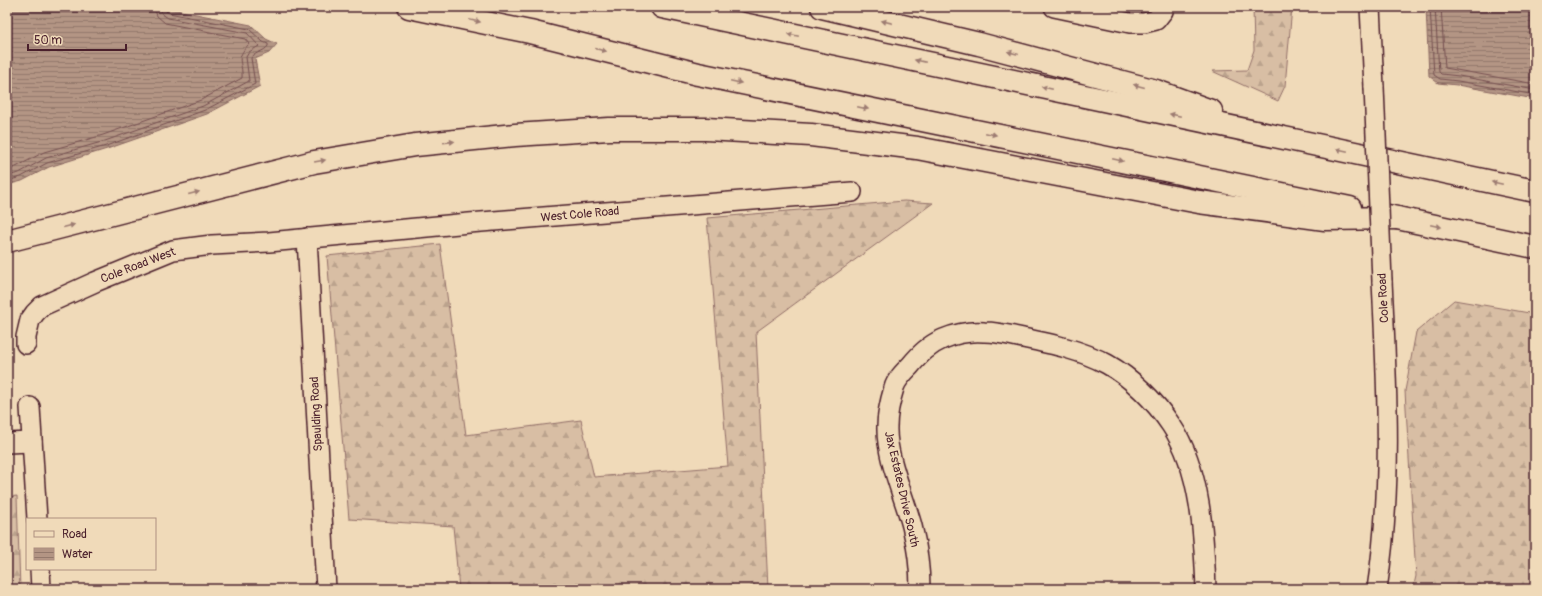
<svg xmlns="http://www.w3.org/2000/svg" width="1542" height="596" viewBox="0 0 1542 596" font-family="Pangolin,sans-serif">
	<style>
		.forest { fill: url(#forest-firs); stroke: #916e68 }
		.water { fill: url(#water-rules); stroke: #896660 }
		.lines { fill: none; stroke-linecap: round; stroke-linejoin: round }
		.shore { stroke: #744e4f; stroke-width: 1 }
		.minor-casing { stroke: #4a1f2b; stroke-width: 22 }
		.highway-casing { stroke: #4a1f2b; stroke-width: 25 }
		.minor { stroke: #f0dab9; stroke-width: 19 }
		.highway { stroke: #f0dab9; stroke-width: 22 }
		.minor-bridge-casing { stroke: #4a1f2b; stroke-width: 22; stroke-linecap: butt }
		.minor-bridge { stroke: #f0dab9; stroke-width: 19 }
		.oneway { fill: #9d7c72 }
		.labels { text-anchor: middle; stroke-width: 3.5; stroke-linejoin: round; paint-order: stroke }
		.street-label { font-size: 12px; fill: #4a1f2b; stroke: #f0dab9 }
	</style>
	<defs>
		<pattern id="forest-firs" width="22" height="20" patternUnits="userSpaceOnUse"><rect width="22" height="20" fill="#d8bea4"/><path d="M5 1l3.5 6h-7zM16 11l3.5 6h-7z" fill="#bba38d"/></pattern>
		<pattern id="water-rules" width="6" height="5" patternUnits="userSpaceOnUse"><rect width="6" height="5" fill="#b39584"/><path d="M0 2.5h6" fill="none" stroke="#94796c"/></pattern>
	</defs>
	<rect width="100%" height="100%" fill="#f0dab9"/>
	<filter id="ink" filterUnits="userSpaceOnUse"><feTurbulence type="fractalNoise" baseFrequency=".025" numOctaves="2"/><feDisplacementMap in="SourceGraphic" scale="8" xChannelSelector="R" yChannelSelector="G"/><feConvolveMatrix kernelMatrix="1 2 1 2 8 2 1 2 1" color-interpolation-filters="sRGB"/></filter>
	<g filter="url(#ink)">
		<g class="forest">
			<polygon points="1253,7 1292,7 1285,86 1278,101 1212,71 1247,70 1254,50"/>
			<polygon points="904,201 933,203 756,332 768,589 459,589 453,526 349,519 327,256 440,244 466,435 581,420 594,477 728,466 707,218"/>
			<polygon points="1454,300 1535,314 1535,575 1533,589 1413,589 1416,576 1405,391 1416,332"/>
			<polygon points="17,496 20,589 7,589 7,497"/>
		</g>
		<g class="water">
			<polygon points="7,7 161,7 251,25 266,39 277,44 269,53 255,59 260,86 207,114 107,149 49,167 22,181 7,185"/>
			<polygon points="1426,7 1535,7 1535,99 1457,85 1438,83 1429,76"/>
		</g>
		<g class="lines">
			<g class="shore">
				<polyline points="1430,7 1434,75 1440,79 1458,81 1535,95"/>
				<polyline points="1435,7 1439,72 1441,74 1459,76 1535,90"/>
				<polyline points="1441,7 1445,68 1535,84"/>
				<path d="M7,170L16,167L44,152L103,135L201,100L242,78C243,60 234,60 249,44L245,39L165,23L157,16L154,7"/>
				<polyline points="7,176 19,173 46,158 105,141 203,106 249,81 246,57 249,52 259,46 247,33 168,18 162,14 160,7"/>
				<path d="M7,181L21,177L47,163L106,146L205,110L255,84L251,58C255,52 264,52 268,46V44L263,42L249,29L169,13L166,11V7"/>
			</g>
			<defs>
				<g id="minor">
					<polyline points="1054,7 1130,23 1144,23 1156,20 1163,11 1164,7"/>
					<polyline points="1370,7 1374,87"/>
					<polyline points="307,238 326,589"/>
					<polyline points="26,344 26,337 30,320 35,313 42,306 95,282 173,250 212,245 269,242 469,223 852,192"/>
					<polyline points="30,407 37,519"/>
					<polyline points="7,443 32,442"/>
					<polyline points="40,569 41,589"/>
					<path d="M920,589C920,568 917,546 912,526C904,496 886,457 887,427C887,414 890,401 894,388C896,380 904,372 910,366C920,354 929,345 943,339C955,334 971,331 984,332C997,332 1010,335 1023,338C1052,344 1081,350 1107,364C1132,378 1155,401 1171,425C1201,469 1204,536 1206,589"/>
					<path d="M1377,589C1393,487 1387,384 1382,281"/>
				</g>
				<g id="highway">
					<polyline points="409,7 530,32 698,74 1350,208"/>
					<polyline points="662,7 1535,191"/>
					<polyline points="822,7 979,44 1156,91 1211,111"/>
					<polyline points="1383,215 1535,247"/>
					<polyline points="7,241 314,162 415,145 515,135 609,129 706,129 811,135 917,148 1199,202 1325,219 1397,218"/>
				</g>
			</defs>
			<use href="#minor" class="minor-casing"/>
			<use href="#highway" class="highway-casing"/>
			<use href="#minor" class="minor"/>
			<use href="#highway" class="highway"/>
			<defs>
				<polyline id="minor-bridge" points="1374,87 1382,281"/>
			</defs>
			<use href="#minor-bridge" class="minor-bridge-casing"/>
			<use href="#minor-bridge" class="minor-bridge"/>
		</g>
		<defs><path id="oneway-solid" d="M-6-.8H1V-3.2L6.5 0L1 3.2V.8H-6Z"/></defs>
		<g class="oneway">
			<use href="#oneway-solid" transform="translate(475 21) rotate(12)"/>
			<use href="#oneway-solid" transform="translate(887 22) rotate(-167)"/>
			<use href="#oneway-solid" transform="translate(793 35) rotate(-168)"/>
			<use href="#oneway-solid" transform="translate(601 50) rotate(14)"/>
			<use href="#oneway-solid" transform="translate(1013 53) rotate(-165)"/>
			<use href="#oneway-solid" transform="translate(920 61) rotate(-168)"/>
			<use href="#oneway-solid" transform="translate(736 82) rotate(12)"/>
			<use href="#oneway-solid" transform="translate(1139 86) rotate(-165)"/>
			<use href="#oneway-solid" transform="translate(1047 88) rotate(-168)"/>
			<use href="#oneway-solid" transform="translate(863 108) rotate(12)"/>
			<use href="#oneway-solid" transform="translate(1175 115) rotate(-168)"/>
			<use href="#oneway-solid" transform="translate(991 134) rotate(12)"/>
			<use href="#oneway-solid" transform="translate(449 142) rotate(-6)"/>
			<use href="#oneway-solid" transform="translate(1342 150) rotate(-168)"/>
			<use href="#oneway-solid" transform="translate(1118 160) rotate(12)"/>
			<use href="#oneway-solid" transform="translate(320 161) rotate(-10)"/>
			<use href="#oneway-solid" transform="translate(1497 183) rotate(-168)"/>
			<use href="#oneway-solid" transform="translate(194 193) rotate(-14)"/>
			<use href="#oneway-solid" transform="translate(69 226) rotate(-15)"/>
			<use href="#oneway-solid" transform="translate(1436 226) rotate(12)"/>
		</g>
	</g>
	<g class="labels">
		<g class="street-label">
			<text transform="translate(580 214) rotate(-5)" y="4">West Cole Road</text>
			<text transform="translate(138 265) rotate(-21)" y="4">Cole Road West</text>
			<text transform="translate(1383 298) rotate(-93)" y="4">Cole Road</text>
			<text transform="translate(316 414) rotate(-93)" y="4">Spaulding Road</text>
			<text transform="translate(902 489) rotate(77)" y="4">Jax Estates Drive South</text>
		</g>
	</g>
	<rect width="1542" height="596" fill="none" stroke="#f0dab9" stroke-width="24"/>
	<rect x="12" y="12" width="1518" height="572" fill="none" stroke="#4a1f2b" stroke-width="1.5" filter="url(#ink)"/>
	<rect x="26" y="518" width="130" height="52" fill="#f0dab9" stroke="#ae8f80"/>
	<rect x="34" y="531" width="20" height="6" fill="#f0dab9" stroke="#ae8f80"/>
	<text x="62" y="538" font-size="12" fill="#4a1f2b">Road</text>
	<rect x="34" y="548" width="20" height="12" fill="url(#water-rules)" stroke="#ae8f80"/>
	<text x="62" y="558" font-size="12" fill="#4a1f2b">Water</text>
	<path d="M28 44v6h98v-6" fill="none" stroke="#4a1f2b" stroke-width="2"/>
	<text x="34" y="44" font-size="12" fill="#4a1f2b" stroke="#f0dab9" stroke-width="3" paint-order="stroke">50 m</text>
</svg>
